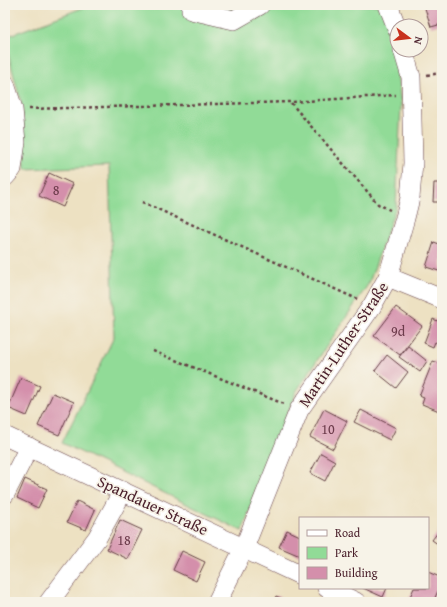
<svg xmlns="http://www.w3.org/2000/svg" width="447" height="607" viewBox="0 0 447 607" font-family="'Gentium Book Plus',serif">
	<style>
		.green { fill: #91db97; stroke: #6e7d61 }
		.building { fill: #d48fab }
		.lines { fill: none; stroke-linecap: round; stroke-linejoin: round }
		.minor-casing { stroke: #623c42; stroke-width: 20 }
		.path { stroke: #623c42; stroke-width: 2.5; stroke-dasharray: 3 3; stroke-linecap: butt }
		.minor { stroke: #fff; stroke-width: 19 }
		.labels { text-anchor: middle; stroke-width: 3.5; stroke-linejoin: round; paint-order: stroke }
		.number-label { font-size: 14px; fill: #6c3b4b }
		.street-label { font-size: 16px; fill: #4a1f2b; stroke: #f7f3e8 }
	</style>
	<rect width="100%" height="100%" fill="#f7f3e8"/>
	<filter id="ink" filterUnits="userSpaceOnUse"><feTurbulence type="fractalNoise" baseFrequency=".025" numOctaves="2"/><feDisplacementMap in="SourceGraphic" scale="8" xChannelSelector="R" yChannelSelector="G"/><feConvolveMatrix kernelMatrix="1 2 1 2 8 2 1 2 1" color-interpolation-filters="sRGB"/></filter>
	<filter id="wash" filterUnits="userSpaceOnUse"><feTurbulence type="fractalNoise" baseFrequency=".012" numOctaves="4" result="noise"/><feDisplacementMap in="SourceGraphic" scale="16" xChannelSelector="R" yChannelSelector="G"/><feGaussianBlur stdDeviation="0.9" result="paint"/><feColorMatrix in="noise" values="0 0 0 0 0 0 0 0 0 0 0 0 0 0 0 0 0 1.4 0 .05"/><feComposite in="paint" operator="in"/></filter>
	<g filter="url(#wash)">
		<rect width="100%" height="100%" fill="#ede1c2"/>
		<polygon class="green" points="90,5 381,5 392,32 401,105 396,207 369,283 296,392 242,531 62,443 114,337 109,166 25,169 22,107 5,42 5,37"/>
		<g id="blocks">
			<g class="building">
				<polygon points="424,5 442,5 442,24 431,27"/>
				<polygon points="49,173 73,184 63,207 39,196"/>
				<polygon points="434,183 442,183 442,202 433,202"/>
				<polygon points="434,242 442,245 442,272 426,267"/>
				<polygon points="396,307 422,326 400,355 374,336"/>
				<polygon points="433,319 442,323 442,345 435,342 433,347 424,343"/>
				<polygon points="408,346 427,361 420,372 399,357"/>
				<polygon points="387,355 408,372 396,388 375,371"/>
				<polygon points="433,361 442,364 442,402 439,411 422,404 424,398 419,396"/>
				<polygon points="21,378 40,386 27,416 8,408"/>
				<polygon points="53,393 74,402 59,435 38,426"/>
				<polygon points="324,409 347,421 333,449 310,437"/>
				<polygon points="361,410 396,428 390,440 354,422"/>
				<polygon points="321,453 335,461 325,481 310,473"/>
				<polygon points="25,479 47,489 38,508 17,498"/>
				<polygon points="77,501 95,510 86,530 67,522"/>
				<polygon points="120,520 142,530 128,559 107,549"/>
				<polygon points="442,527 442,547 432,540"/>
				<polygon points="287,530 300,536 300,556 279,547"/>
				<polygon points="182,551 205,562 196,581 173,570"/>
				<polygon points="428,572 442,578 442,582 433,602 416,602 409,599 414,588 428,588"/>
				<polygon points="363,588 387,588 383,597"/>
				<polygon points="276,596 285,600 284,602 273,602"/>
			</g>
		</g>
	</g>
	<g filter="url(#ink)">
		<use href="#blocks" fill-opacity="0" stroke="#623c42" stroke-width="1"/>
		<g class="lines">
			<defs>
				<g id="minor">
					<polyline points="388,5 397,28"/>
					<polyline points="191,10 234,20 260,5"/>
					<polyline points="5,84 13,109 16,142 12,169 5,177"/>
					<polyline points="388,277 442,299"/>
					<polyline points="5,436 300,575"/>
					<polyline points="5,494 29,447"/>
					<polyline points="327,588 356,602"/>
					<polyline points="49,602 97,538 123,491"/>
					<polyline points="217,602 244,548 299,410 372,306 388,277 405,218 410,198 413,163 411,77 403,50"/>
				</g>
			</defs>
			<use href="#minor" class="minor-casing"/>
			<g class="path">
				<polyline points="427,75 442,73"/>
				<polyline points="291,103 378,204 390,210"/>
				<polyline points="29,109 291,102 396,95"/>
				<polyline points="142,202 357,299"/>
				<polyline points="153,351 284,404"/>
			</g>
			<use href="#minor" class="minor"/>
		</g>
	</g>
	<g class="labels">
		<g class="number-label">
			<text x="56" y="195">8</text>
			<text x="398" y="336">9d</text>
			<text x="328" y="434">10</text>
			<text x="124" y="545">18</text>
		</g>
		<g class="street-label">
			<text transform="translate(343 344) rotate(-56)" y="6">Martin-Luther-Straße</text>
			<text transform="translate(153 505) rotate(25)" y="6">Spandauer Straße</text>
		</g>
	</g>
	<rect width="447" height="607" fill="none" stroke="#f7f3e8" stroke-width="20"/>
	<rect x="299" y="517" width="130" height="72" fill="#f7f3e8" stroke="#b29e9c"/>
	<rect x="307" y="530" width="20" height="6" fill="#ffffff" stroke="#b29e9c"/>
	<text x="335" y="537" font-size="12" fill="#4a1f2b">Road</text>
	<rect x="307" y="547" width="20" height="12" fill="#91db97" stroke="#b29e9c"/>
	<text x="335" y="557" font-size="12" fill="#4a1f2b">Park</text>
	<rect x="307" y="567" width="20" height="12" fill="#d48fab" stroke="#b29e9c"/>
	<text x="335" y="577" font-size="12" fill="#4a1f2b">Building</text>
	<g transform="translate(409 38) rotate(105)"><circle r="19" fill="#f7f3e8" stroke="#b29e9c"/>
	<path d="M0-3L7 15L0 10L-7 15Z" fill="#c8321e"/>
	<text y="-6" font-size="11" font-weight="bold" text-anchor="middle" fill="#4a1f2b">N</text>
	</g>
</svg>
